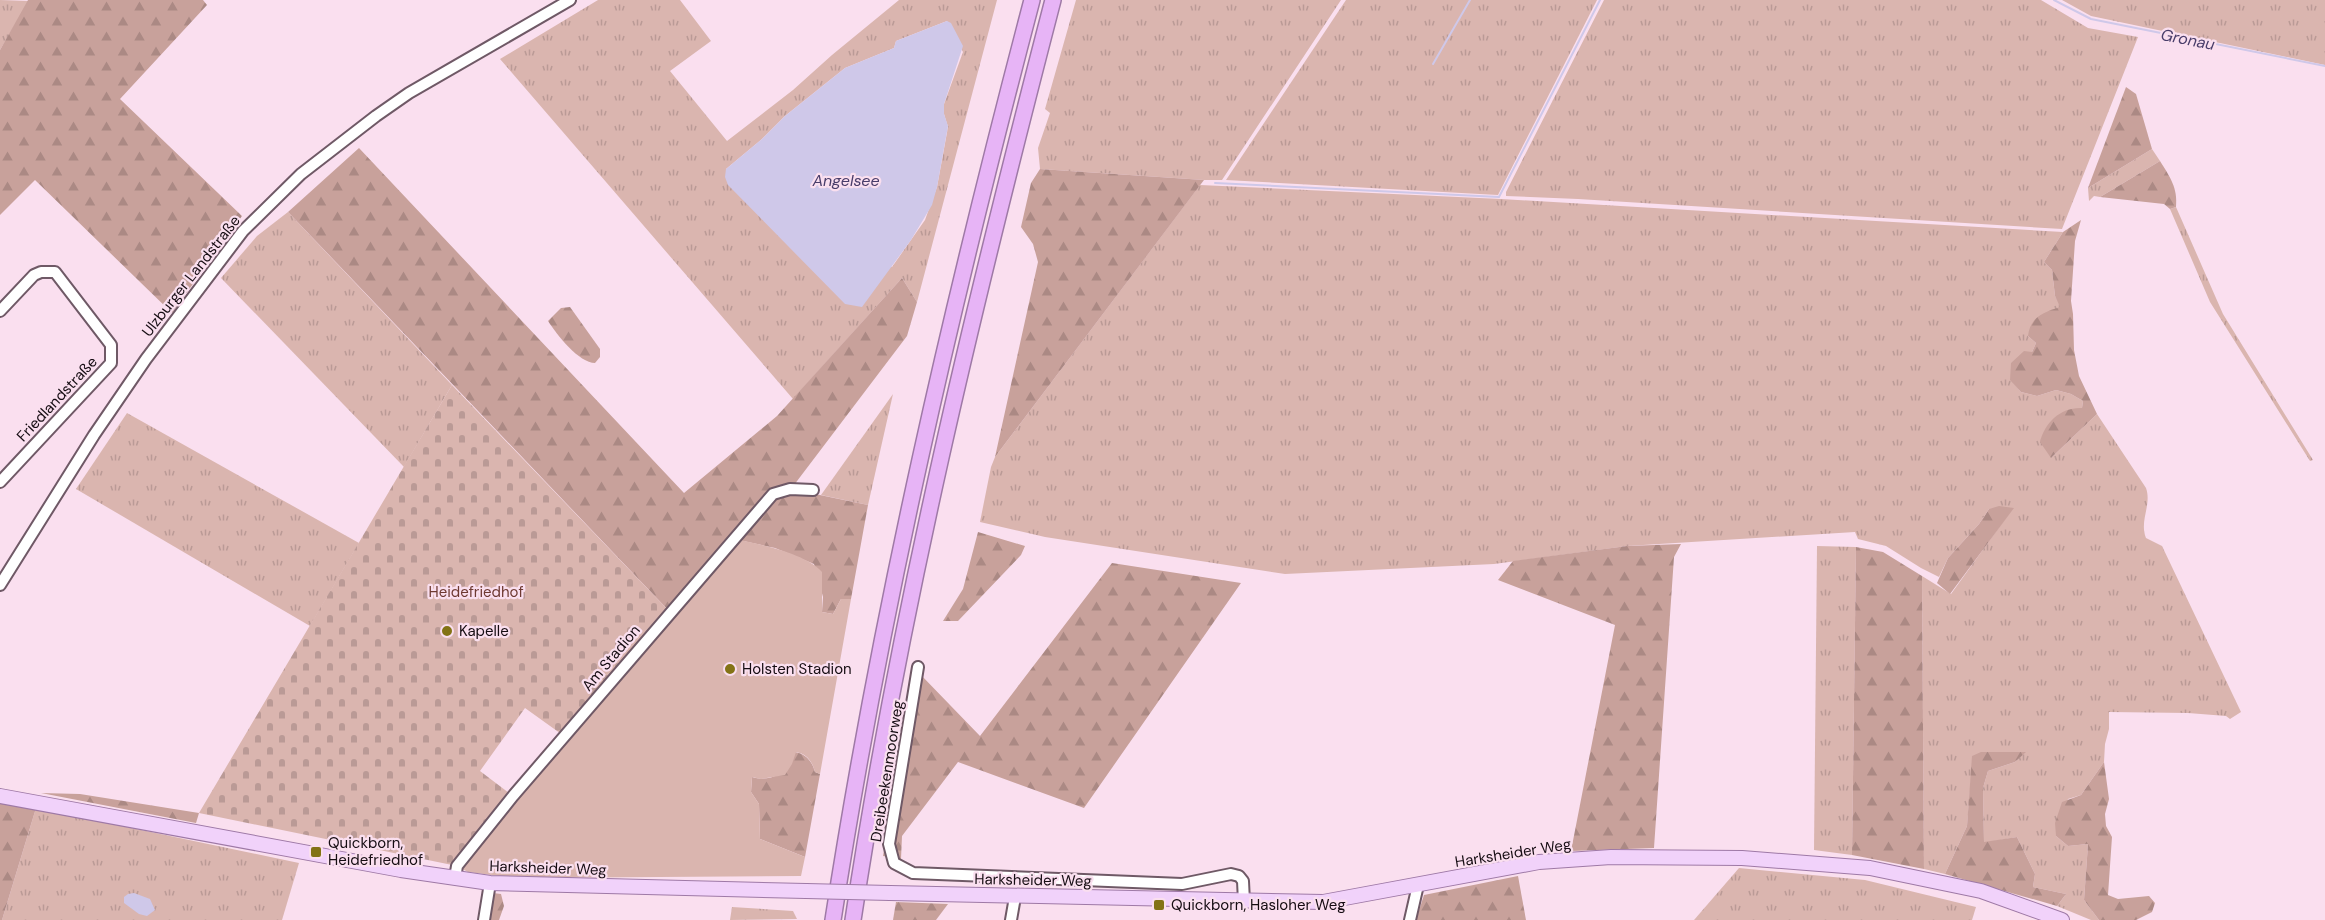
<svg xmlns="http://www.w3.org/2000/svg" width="2325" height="920" viewBox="0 0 2325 920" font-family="'DM Sans',sans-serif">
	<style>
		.grass { fill: url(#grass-tufts); fill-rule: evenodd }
		.forest { fill: url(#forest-firs) }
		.cemetery { fill: url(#cemetery-stones) }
		.pitch { fill: #dab5af }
		.water { fill: #cfc8e9 }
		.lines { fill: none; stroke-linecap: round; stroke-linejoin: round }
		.stream { stroke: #cfc8e9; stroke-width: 2 }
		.minor-casing { stroke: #6f5966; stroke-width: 14 }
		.major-casing { stroke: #9e79a6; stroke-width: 16 }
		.highway-casing { stroke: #9e79a6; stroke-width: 18 }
		.minor { stroke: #fff; stroke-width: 10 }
		.major { stroke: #f1d2fa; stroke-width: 14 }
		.highway { stroke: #e7b4f6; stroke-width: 15 }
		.major-bridge-casing { stroke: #9e79a6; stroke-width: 16; stroke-linecap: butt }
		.major-bridge { stroke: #f1d2fa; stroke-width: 14 }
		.poi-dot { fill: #837315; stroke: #fadfef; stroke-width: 2 }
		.labels { text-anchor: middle; stroke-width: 4.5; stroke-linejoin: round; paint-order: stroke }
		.street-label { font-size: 15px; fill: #150c12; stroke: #fadfef }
		.park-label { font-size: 15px; fill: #6e3931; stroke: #fadfef }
		.poi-label { font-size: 15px; fill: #150c12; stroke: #fadfef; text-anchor: start }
		.water-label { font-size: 16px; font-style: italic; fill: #493d6a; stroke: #fadfef }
	</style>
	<defs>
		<pattern id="grass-tufts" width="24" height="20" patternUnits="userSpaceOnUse" patternTransform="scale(1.5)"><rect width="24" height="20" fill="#dab5af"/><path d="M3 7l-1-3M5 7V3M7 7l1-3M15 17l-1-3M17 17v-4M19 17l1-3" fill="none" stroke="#ba9a96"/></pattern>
		<pattern id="forest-firs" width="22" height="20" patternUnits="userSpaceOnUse" patternTransform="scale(1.5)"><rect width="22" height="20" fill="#c8a19b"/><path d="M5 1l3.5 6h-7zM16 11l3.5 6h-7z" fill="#ab8984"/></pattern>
		<pattern id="cemetery-stones" width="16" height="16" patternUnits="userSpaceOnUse" patternTransform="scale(1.5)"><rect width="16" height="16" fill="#dab5af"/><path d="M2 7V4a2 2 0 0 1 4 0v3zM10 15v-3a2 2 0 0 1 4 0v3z" fill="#ba9a96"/></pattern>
	</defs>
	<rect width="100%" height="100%" fill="#fadfef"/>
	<g class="grass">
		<polygon points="0,0 29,1 0,50"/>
		<path d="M598,0H680L711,41L670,71L727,141L793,90L832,55L899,0H997L917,302L902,278L793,399L500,59ZM947,21L963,52L944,104V114L948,127L937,187L925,220L892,267L726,169L762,139L785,116L845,68L894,48L896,41Z"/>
		<polygon points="1076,0 1341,0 1222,180 1204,180 1040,169 1038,148 1050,113 1045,109"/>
		<polygon points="1346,0 1597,0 1498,195 1226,180"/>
		<polygon points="1604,0 2041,0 2088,28 2138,37 2062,229 1578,199 1506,196 1506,192"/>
		<polygon points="2062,0 2325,0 2325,65 2091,16"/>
		<polygon points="2152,149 2160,161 2100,197 2094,196 2089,201 2088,188"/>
		<path d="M1200,185L1501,199L2063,232L2044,262L2052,270L2055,296L2061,307L2028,336L2036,343L2032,352L2011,380L2021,392L2037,396L2056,390L2071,394L2083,401L2082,408L2051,458L2097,414L2146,488C2152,505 2139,521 2146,538L2162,546L2241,712L2230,719L2226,716L2188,713L2109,712V729L2105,744L2104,762L2081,795L2068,799L2056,836L2068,846L2088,844L2084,900L2099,920H2091L2057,906L2066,894L2033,887L2035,874L2017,837L1984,843L1983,788L1988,771L2015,762L2025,752L1973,756L1967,826L1945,874L1924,869L1922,576L1951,594L2013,508L1989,509L1979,524L1948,558L1939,577L1921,568L1886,546L1858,539L1855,532L1627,546L1494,564L1285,574L1045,537L980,522L991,467L995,457Z"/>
		<polygon points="2176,207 2223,314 2313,460 2310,461 2210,302 2170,209"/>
		<polygon points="288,212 452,385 404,467 221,278 257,236"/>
		<polygon points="893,394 868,505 821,495"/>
		<polygon points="127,413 359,543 310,626 76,489"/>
		<polygon points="1817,546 1856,547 1852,855 1814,850"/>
		<polygon points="36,808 299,863 282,920 2,920"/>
		<polygon points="1739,868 1865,880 1976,907 1972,920 1694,920"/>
		<polygon points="732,907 793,911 797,919 730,920"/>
	</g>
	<g class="forest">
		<polygon points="28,0 203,0 207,5 120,99 242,216 172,313 35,180 0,215 0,50"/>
		<polygon points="2126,87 2136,94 2152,149 2088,188"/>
		<polygon points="359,148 684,493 777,416 902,278 917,302 907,336 791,489 868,505 851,599 841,599 833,614 822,612 823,597 814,564 775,548 734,539 670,612 288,212"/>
		<path d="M2160,161C2170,177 2178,188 2176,207L2170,209L2164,204L2100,197Z"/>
		<polygon points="1040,169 1204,180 995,457 1038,262 1033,244 1021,227 1031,183"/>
		<path d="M2081,220L2075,241L2071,301L2073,314L2074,350L2079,376L2097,414L2051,458L2040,442C2045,422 2061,407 2082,408L2083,401L2071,394L2056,390L2037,396L2021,392L2010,380L2011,363L2024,351L2032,352L2036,343L2028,336C2030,317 2044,312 2060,307L2055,296L2052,270L2044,262L2063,232Z"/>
		<path d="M570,307L600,349V357L595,363C579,363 557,335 548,321L561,308Z"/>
		<polygon points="1999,506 2014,508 1950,594 1937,583 1948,558 1979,524 1989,509"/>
		<polygon points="978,532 1025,546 1021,555 958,621 943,621 963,589"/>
		<polygon points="1681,544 1674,557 1654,848 1571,851 1615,625 1498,580 1513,561 1627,546"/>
		<polygon points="1856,547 1883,552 1922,576 1924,869 1852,855"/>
		<polygon points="1112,563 1241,583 1084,808 958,762 902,836 901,859 883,856 912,684 920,674 980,736"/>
		<path d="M795,752C806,754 812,761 815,772L820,774L805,857L760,839L759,804L751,792L752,777C772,783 790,771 795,752Z"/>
		<polygon points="1981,752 2026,752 2015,762 1988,771 1983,788 1984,842 2017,837 2035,874 2033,887 2066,894 2057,906 1945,874 1967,826 1972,756"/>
		<polygon points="2104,762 2109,799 2105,814 2106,826 2112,837 2108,895 2118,899 2149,896 2155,903 2152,912 2136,920 2099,920 2084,900 2088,844 2068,846 2056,836 2055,823 2062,802 2081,795"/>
		<polygon points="41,793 80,794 199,813 196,823"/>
		<polygon points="0,802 36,808 2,920 0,920"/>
		<polygon points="1518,876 1526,920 1416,920 1424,895"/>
		<polygon points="493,893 501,894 504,906 499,920 487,920"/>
		<polygon points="896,902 948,904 936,920 893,920"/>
	</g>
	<polygon class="cemetery" points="452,385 670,612 564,736 525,708 480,771 513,796 457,866 199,813"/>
	<path class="pitch" d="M734,539C759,544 805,553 822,572V612L833,614L841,599H851L820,774L815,772C812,761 807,754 796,752L792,764L785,775L761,779L752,777L751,792L759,804L760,839L805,857L801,876L517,878L468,872L457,866Z"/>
	<g class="water">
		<polygon points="947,21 951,23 963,46 944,104 944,114 948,126 937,187 932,205 911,240 862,307 845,304 728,185 725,177 726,169 762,139 785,116 845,68 894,48 896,41"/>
		<polygon points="134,893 150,899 155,910 147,916 139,914 124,903 124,897 128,894"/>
	</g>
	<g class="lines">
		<g class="stream">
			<polyline points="2054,0 2091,19 2325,66"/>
			<polyline points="1433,64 1470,0"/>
			<polyline points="1215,183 1499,197 1600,0"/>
		</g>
		<defs>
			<g id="minor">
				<polyline points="0,311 34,275 41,272 55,272 111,345 111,363 0,482"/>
				<polyline points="0,585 94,435 146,359 243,231 301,174 376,116 409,93 570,0"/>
				<polyline points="918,667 889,844 894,863 913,873 1182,884 1231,874 1239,876 1243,881 1244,902"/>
				<polyline points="455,878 457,866 513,796 773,494 790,489 813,490"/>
				<polyline points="484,920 490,883"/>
				<polyline points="1011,920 1015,897"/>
				<polyline points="1410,920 1418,885"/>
			</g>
			<g id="major">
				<polyline points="0,796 401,870 490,883 806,891"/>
				<polyline points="890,893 1323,902 1539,862 1611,857 1742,858 1870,868 1981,891 2062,920"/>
			</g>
			<g id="highway">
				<path d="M833,920C881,609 952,304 1032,0"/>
				<path d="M853,920C900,609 974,304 1053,0"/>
			</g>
		</defs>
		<use href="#minor" class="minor-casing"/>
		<use href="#major" class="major-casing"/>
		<use href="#highway" class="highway-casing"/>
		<use href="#minor" class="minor"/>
		<use href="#major" class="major"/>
		<use href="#highway" class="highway"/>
		<defs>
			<polyline id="major-bridge" points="806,891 890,893"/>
		</defs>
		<use href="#major-bridge" class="major-bridge-casing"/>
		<use href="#major-bridge" class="major-bridge"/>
	</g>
	<g class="poi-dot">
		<circle cx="447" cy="631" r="6"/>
		<circle cx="730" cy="669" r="6"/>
		<rect x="310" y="846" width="12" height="12" rx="3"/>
		<rect x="1153" y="899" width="12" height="12" rx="3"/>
	</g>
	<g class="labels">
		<g class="street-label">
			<text transform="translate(191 276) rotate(-52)" y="5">Ulzburger Landstraße</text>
			<text transform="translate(57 399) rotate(-47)" y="5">Friedlandstraße</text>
			<text transform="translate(611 658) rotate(-50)" y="5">Am Stadion</text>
			<text transform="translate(887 771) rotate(-81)" y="5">Dreibeekenmoorweg</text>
			<text transform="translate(1513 853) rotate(-9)" y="5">Harksheider Weg</text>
			<text transform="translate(548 868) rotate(2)" y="5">Harksheider Weg</text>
			<text transform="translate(1033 880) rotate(1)" y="5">Harksheider Weg</text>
		</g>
		<g class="park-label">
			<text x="476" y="597">Heidefriedhof</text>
		</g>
		<g class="poi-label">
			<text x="459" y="636">Kapelle</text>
			<text x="742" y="674">Holsten Stadion</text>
			<text x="328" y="848">Quickborn,<tspan x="328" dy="17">Heidefriedhof</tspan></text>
			<text x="1171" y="910">Quickborn, Hasloher Weg</text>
		</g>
		<g class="water-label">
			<text transform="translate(2188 39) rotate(11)" y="6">Gronau</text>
			<text x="846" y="186">Angelsee</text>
		</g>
	</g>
</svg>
